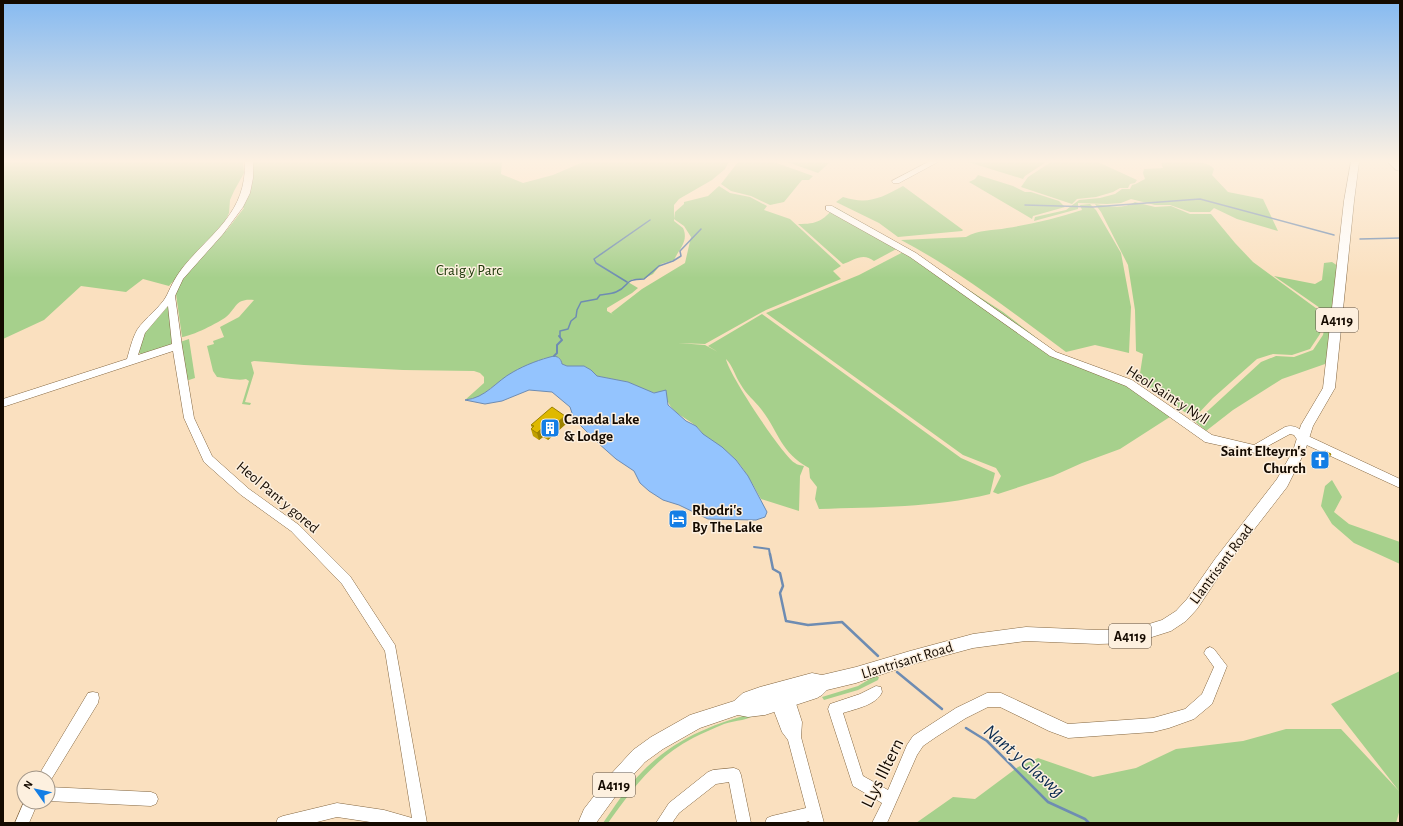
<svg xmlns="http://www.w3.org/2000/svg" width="1403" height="826" viewBox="0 0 1403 826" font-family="'Alegreya Sans',sans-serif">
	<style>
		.green { fill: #a6d08c }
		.water { fill: #94c4fe; stroke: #6e8cb2 }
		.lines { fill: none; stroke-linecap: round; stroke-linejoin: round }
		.stream-far2 { stroke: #6e8cb2; stroke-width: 1.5 }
		.stream-far1 { stroke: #6e8cb2; stroke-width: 2 }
		.stream { stroke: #6e8cb2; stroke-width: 2.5 }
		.minor-casing { stroke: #846741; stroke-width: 1 }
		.major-casing { stroke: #846741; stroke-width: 1 }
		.highway-casing { stroke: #846741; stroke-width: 1 }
		.minor { fill: #fff; fill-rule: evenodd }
		.major { fill: #fff; fill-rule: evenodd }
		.highway { fill: #fff; fill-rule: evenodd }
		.wall { fill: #c09f00 }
		.shaded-wall { fill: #9c8200 }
		.building { fill: #dfb900; stroke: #9c8200 }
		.labels { text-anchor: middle; stroke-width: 3; stroke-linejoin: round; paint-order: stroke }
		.shield { fill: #fdf0df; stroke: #5a4f43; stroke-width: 1 }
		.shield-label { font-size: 14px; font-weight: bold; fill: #140a00 }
		.park-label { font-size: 15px; fill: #20390b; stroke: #fdf0df }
		.street-label { font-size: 15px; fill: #140a00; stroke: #fdf0df }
		.poi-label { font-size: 15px; font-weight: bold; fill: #140a00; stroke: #fdf0df; text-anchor: start }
		.near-street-label { font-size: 18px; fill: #140a00; stroke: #fdf0df }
		.near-water-label { font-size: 19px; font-style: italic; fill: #092a4f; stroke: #fdf0df }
	</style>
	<rect width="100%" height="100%" fill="#fae0bf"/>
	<g class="green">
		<polygon points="3,162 243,162 244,173 234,191 230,200 229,213 224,224 169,286 143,279 126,292 81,286 44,320 3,339"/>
		<path d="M249,162H502L501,174L523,183L553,175L583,162H729L725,169L712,180L679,199L674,205V221L683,228C689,241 679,249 674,260L661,264L653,274L643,279H633L628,282L638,288L632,293L607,308V311L614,315L611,313L642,289L685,263L691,237L684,226L674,219L675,212L684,204V202L708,196L719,186L730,193L750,197L767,206L764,210L790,219L841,266L833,271L841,279L766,310L705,344L678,343L705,345L718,352L708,346L762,314L961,458L995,473L990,494C934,508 876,507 819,509L815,499L817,487L810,478L809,468C780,452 779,432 761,409C755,401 746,394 741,385C735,376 733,366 726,359C728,373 782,455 795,463C797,465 801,465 804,466L800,476L799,511L761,499C753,485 746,471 736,460C726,450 715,443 704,435C701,432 699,428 696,426C684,416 670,413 666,396L648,391L628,382L597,376L591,370L584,366H567L562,364L561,360L558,357L545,358L513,372L479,397L465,400L484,383V377L480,373L474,371L403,370L304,365L254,361L251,362L254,373L245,402L251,403L250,405L242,404L249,381L246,379C239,381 225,378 217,377L213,371L207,346L214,344L213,341L224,337L220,327L239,317L254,300C235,298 237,308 226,317C218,323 192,336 182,337L176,294L178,287L180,283L222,230L226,231L244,208L240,207L250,167Z"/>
		<polygon points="738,162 774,162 813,176 809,180 802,180 784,202 770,205 751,196 731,191 721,184"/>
		<polygon points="787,162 824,162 829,163 818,173"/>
		<polygon points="968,162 1046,162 1025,176 1023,179"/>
		<polygon points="1051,162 1098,162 1137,180 1135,183 1130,184 1128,188 1120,188 1113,192 1096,197 1077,199 1072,204 1021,187 1028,177"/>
		<path d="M1164,162C1177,162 1206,158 1214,169L1212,175L1228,192L1263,199L1278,231L1237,219L1214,208L1210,212H1190L1170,205H1155L1131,199L1121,203L1107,204L1078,203V209L1034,221L1035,217L1066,210L1079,200L1100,198L1115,194L1122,189H1130L1132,185C1137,184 1140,181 1145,179L1143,173L1144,169L1163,168L1161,163Z"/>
		<polygon points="978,175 1013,186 1025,192 1031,192 1059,201 1065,207 1033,216 1032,219 969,182 975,179"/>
		<path d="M903,186L963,230L962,231L898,237L879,223L836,202L843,197C868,205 881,198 903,186Z"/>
		<path d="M1135,202L1155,207L1171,206L1190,214H1211L1235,243L1253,262L1324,314L1320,334L1310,349L1292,355L1273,354L1257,359L1213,398L1196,416L1186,413L1139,380L1143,354L1136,351L1135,310L1128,265L1101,212L1095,204C1109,206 1122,210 1135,202Z"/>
		<path d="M1090,204L1096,210L1121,253L1131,307L1129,353L1095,345L1066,352C1014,313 958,270 901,240L966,237C979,229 993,231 1007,228C1033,224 1057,218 1082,210L1080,205Z"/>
		<path d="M835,207L902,246L874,261C863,252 854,260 843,264L798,224C818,224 822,221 835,207Z"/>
		<polygon points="907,250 1003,312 1064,359 1132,384 1176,413 1120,449 1082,463 1053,476 998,494 993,492 1001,476 996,468 963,455 766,313 859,275"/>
		<polygon points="1332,262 1338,266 1329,358 1325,364 1282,379 1233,410 1206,431 1190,417 1199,419 1261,362 1276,356 1294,357 1313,350 1323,335 1327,315 1320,308 1274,276 1315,284 1322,280 1324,263"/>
		<path d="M170,304L173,340L170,347C159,351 148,359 137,352L142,336Z"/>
		<polygon points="189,339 195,378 183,382 177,343"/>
		<polygon points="1332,480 1342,497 1334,512 1349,524 1400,542 1400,564 1354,543 1332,524 1321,506 1325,486"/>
		<polygon points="1400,671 1400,809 1396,823 916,823 953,797 975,799 1018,767 1038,758 1093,777 1136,768 1176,749 1243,741 1286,729 1341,729 1399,791 1331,704"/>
		<polygon points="875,676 879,677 878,680 858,690 824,700 822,697 858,686"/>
		<path d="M758,712C750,721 735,720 724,724C714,728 703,733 693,738C655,758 633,788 608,823H603C615,806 627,787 642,772C674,739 714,723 758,712Z"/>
	</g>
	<path class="water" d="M554,356C559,357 561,359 562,364L567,366H584L591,370L597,376L628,382L654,393L666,390L668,405L686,421L696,426L703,434L722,447L736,460L748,476L767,512L765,517L756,520L708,519L679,505L663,500L649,491L640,483L634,471L616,459L598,443L574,419L570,407L552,392L529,390L502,401L485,404L465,400C486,398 496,381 513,372C525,365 541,359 554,356Z"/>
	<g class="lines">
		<g class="stream-far2">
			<polyline points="1025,205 1093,207 1200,199 1334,235"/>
			<polyline points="1360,239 1400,238"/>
			<polyline points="627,282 596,263 594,259 650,220"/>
			<path d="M560,337V331L568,329L571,321L576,317L577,310L581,302L597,299L600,295C605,294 611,294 616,292C631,286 622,279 644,279L659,266L673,261L681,256L680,251L701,229"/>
		</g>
		<g class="stream-far1">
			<polyline points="554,356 557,353 557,345 562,340 559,336"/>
			<polyline points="754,547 769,549 770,555"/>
		</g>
		<g class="stream">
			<polyline points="770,554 773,569 780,573 783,586 780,593 786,621 808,625 842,622 878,656"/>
			<polyline points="897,672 942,709"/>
			<polyline points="966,728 987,741 1048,802 1085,819 1089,823"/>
		</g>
		<defs>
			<g id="minor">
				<path d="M245,162H253V178L250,193L243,207L223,234L183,279L175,296L182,346L194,418L212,456L249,489L299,525L350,576L395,645L427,823H377L337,817L313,823H276L278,818L283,816L337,803L384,810L412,818L385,651L342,584L291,531L241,495L204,462L184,418L173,351L3,407V399L127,359C130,349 132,339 137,330C145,318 161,307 167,295C172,284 176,276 184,266C213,231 246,213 245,162ZM168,306L172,344L138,355L145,333Z"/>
				<polygon points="928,162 938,162 899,183 893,183 892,181"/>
				<path d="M826,206H832L916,253L1056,352L1132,380L1212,435L1254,445L1285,427C1294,424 1301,429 1306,435L1400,479V488L1298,441L1294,435L1290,434L1255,453L1205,442L1126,386L1050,356L910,257L826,210Z"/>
				<path d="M1210,647L1214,649L1227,666L1212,704L1194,719L1169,728L1153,732L1068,738L1049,731L1000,707H988L966,718L936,737L923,746L917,755L887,823H872L882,803L853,786L828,709L830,704L860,694L876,686L881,687L882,692C877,705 855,709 843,713L863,776L888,790L907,745L913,736L956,708L987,693H1001L1068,724L1153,718L1185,709L1202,694L1214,667L1204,653L1206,649Z"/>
				<polygon points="786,687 791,688 802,722 801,737 824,823 810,823 809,821 802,823 765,823 767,818 772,816 806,808 788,740 782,732 769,698 770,693 775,692 780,694 781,688"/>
				<polygon points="93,692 98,693 99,698 98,703 49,783 48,778 37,778 88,693"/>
				<polygon points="734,768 739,770 741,775 751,823 737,823 729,782 716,784 679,813 672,823 656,823 669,803 708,772 713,770"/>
				<polygon points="48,787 151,792 156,794 158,799 156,804 151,806 48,801"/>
				<polygon points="24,802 38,802 29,823 15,823"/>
			</g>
			<polygon id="major" points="1351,162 1359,162 1354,201 1335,388 1313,426 1305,451 1287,487 1225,567 1197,609 1186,621 1171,631 1133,643 1098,644 1026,641 973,648 910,665 856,683 827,690 822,695 817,698 765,715 748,717 738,715 700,728 663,749 645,762 623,786 596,823 578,823 584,809 611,774 633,750 651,737 690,715 734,701 743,693 760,687 812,673 822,675 856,667 910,651 973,634 1026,627 1098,630 1133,629 1162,620 1176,611 1187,599 1215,559 1277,479 1293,451 1301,425 1323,388 1344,201"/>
			<polygon id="highway" points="1388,162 1399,162 1400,171 1396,170"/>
		</defs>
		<use href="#minor" class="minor-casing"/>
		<use href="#major" class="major-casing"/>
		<use href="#highway" class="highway-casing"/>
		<use href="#minor" class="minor"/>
		<use href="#major" class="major"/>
		<use href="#highway" class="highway"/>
	</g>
	<g class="wall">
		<polygon points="567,423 548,440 543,437 539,440 533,436 531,429 532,428 531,425"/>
		<polygon points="1325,451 1326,462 1321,467 1313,462"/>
	</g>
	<g class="shaded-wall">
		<polygon points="565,416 567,423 548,440 546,432"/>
		<polygon points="541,429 543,437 539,440 537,433"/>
	</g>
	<g class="building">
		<polygon points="552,407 565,416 546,432 541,429 537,433 531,429 534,426 531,425"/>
		<polygon points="1325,451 1331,454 1326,462 1318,457"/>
	</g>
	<linearGradient id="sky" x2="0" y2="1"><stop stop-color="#86baf1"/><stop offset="0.58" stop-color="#fdf1e2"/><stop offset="1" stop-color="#fdf1e2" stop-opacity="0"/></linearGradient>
	<rect width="1403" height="278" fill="url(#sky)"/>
	<defs>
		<symbol id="building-square" viewBox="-11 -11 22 22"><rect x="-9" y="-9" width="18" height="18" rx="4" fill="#147ee5" stroke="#fdf0df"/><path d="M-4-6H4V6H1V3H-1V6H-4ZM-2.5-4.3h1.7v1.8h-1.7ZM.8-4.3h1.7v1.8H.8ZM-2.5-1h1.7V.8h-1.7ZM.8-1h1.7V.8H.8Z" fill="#fff"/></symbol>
		<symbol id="church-square" viewBox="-11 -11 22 22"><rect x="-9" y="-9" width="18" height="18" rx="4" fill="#147ee5" stroke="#fdf0df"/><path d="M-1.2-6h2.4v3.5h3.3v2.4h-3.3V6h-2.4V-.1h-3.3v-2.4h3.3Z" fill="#fff"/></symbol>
		<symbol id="hotel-square" viewBox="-11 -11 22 22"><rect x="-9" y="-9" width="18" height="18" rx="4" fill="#147ee5" stroke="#fdf0df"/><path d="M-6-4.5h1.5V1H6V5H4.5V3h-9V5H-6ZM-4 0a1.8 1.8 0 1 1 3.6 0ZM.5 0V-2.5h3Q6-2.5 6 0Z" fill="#fff"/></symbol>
	</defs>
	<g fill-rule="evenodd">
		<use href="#building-square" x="539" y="417" width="22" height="22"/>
		<use href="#church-square" x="1309" y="449" width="22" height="22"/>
		<use href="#hotel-square" x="667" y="508" width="22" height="22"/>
	</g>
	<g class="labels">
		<g class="shield">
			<rect x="1316" y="308" width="42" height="24" rx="3"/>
			<rect x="1109" y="624" width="42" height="24" rx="3"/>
			<rect x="593" y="773" width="42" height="24" rx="3"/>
		</g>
		<g class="shield-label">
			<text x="1337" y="325">A4119</text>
			<text x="1130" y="641">A4119</text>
			<text x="614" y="790">A4119</text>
		</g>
		<g class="park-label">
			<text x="469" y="275">Craig y Parc</text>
		</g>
		<g class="street-label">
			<text transform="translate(1168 395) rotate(33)" y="5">Heol Saint y Nyll</text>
			<text transform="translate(278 497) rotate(40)" y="5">Heol Pant y gored</text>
			<text transform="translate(1221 564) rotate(-53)" y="5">Llantrisant Road</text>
			<text transform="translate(907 660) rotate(-17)" y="5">Llantrisant Road</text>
		</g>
		<g class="poi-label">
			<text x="564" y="424">Canada Lake<tspan x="564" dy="17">&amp; Lodge</tspan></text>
			<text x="1306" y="456" text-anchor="end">Saint Elteyrn's<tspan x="1306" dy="17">Church</tspan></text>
			<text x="692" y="515">Rhodri's<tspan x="692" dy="17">By The Lake</tspan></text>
		</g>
		<g class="near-street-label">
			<text transform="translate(882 773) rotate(-64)" y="6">LLys Illtern</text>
		</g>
		<g class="near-water-label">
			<text transform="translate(1025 760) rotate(41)" y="7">Nant y Glaswg</text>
		</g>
	</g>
	<rect width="1403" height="826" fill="none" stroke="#140a00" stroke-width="8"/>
	<g transform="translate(36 790) rotate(303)"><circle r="19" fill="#fdf0df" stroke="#a09486"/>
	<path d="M0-3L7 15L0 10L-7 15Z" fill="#147ee5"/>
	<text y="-6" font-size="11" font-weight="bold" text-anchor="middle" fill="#140a00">N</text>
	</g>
</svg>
